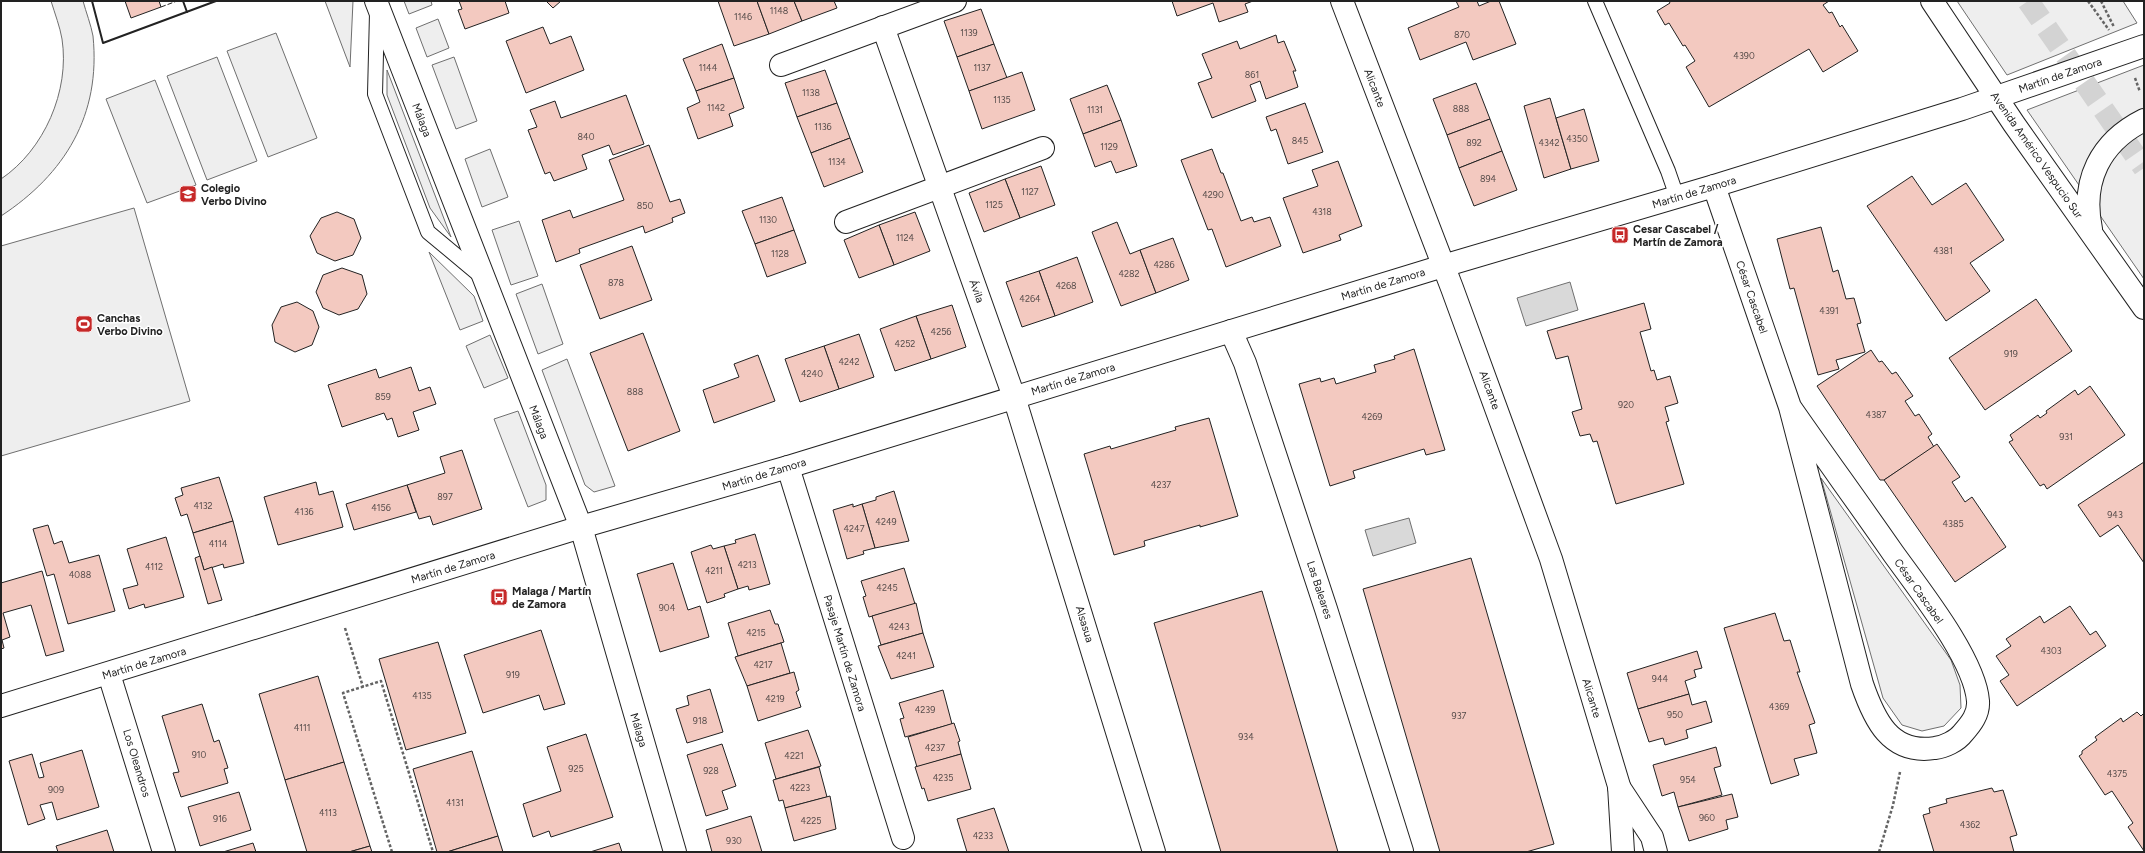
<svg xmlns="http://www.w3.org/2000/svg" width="2145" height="853" viewBox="0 0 2145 853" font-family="Figtree,sans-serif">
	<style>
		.green { fill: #eee; stroke: #6f6f6f }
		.water { fill: #d9d9d9; stroke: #6f6f6f }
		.building { fill: #f3c9c0; stroke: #222 }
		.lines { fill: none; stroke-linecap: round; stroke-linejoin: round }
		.motorway-tunnel { stroke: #d3d3d3; stroke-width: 22; stroke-dasharray: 22 11; stroke-linecap: butt }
		.service-casing { stroke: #222; stroke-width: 16 }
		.minor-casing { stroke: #222; stroke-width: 24 }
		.tertiary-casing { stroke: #222; stroke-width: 24 }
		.primary-casing { stroke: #222; stroke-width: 24 }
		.path { stroke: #646464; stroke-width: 2.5; stroke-dasharray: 3 2; stroke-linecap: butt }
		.service { stroke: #fff; stroke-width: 14 }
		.minor { stroke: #fff; stroke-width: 22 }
		.tertiary { stroke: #fff; stroke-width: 22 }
		.primary { stroke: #fff; stroke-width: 22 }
		.fence { stroke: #222; stroke-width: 1; stroke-dasharray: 5 2; stroke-linecap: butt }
		.wall { stroke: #222; stroke-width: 2 }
		.labels { text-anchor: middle; stroke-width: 3; stroke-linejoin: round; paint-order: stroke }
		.number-label { font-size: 9px; fill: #564c4a }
		.street-label { font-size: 11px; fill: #222; stroke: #fff }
		.poi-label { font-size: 11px; font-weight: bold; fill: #222; stroke: #fff; text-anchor: start }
	</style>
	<rect width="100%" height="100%" fill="#fff"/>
	<g class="green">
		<path d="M51,1H83C86,12 91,25 93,36C101,115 65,174 1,216V179C44,150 70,91 62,39C60,27 55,14 51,1Z"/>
		<polygon points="325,1 353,1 350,67"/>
		<polygon points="404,1 431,1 432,5 409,14"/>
		<polygon points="1957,1 2123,1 2137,23 2007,75"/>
		<polygon points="438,19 449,48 427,57 416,28"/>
		<polygon points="276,33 317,138 268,157 227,51"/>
		<polygon points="217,57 257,161 207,180 167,76"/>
		<polygon points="454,57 477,121 456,129 432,65"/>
		<polygon points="2144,65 2144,279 2027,110"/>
		<polygon points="387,70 451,237 430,208 387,95"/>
		<polygon points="155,80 196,185 147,203 106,99"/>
		<polygon points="490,149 508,197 482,207 465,159"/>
		<polygon points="134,208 190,401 1,456 1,246"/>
		<polygon points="519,221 538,276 511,285 492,230"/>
		<polygon points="429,252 474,296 483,321 460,330"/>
		<polygon points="542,284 563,344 538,354 516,294"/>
		<polygon points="490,335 508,378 484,388 466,346"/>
		<polygon points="567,359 615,486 594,492 585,485 542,370"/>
		<polygon points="518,411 546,485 546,500 528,507 494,419"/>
		<polygon points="1821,478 1951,660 1960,685 1961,708 1944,726 1922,731 1902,725 1883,698"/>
	</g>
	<g class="water">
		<polygon points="1570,282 1578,310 1526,326 1517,298"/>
		<polygon points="1409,518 1416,543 1373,556 1365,530"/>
	</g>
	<g class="building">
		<polygon points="125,1 159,1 161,7 131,18"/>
		<polygon points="459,1 505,1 509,13 465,29 458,10 462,9"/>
		<polygon points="546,1 561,1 553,8"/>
		<polygon points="718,1 757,1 769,34 734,46"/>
		<polygon points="757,1 794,1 802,21 769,34"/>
		<polygon points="794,1 834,1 837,8 802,21"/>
		<polygon points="1172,1 1253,1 1245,4 1248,12 1219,22 1213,3 1177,16"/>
		<polygon points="1456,1 1477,1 1479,6 1491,1 1499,1 1516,44 1473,60 1466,42 1420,60 1408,28 1459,7"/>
		<polygon points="1669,1 1829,1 1823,5 1829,13 1832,12 1840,27 1842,25 1858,51 1823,72 1809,49 1709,107 1686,67 1695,61 1685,45 1683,46 1669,23 1665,25 1657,11 1670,3"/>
		<polygon points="981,9 994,44 957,57 944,21"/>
		<polygon points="543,27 550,44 571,36 584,70 526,93 506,41"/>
		<polygon points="1276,35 1278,43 1284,41 1296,71 1293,71 1298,87 1266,99 1260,81 1250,85 1256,101 1212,118 1198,83 1212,78 1202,54 1237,41 1240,49"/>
		<polygon points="722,44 734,78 696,91 683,59"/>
		<polygon points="994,44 1007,78 969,91 957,57"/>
		<polygon points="825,70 837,103 797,117 785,83"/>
		<polygon points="1022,72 1035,110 982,129 969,91"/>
		<polygon points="734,78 744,108 729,114 733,126 698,139 687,108 700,102 696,91"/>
		<polygon points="1476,83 1490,119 1447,135 1433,99"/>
		<polygon points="1107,85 1121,120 1083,134 1070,99"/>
		<polygon points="626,95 644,144 613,155 609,145 582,155 587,169 554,181 550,172 545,174 528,130 537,127 530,110 555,101 561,118"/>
		<polygon points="1550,98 1571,169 1544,178 1524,106"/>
		<polygon points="837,103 850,138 811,153 797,117"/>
		<polygon points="1305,103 1323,152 1288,164 1276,129 1271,131 1266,117"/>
		<polygon points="1584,109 1599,161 1571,169 1556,118"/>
		<polygon points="1490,119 1502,151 1459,168 1447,135"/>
		<polygon points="1121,120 1137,166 1116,173 1111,161 1095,167 1083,134"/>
		<polygon points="850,138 863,172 824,187 811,153"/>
		<polygon points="649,145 670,202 680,199 685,213 672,218 673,222 645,233 643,226 579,249 580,253 556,262 542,220 570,210 573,218 624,200 609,160"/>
		<polygon points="1212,149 1221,173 1223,173 1241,221 1252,217 1254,222 1270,217 1281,246 1226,267 1212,229 1208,230 1181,160"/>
		<polygon points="1502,151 1517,190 1474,206 1459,168"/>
		<polygon points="1338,161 1362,226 1339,235 1341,240 1303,253 1283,198 1318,186 1312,170"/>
		<polygon points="1041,166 1055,205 1020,218 1005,179"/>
		<polygon points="1912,176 1932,205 1966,183 2004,240 1970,263 1990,291 1946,321 1867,206"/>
		<polygon points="1005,179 1020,218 984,232 969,193"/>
		<polygon points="782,197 794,230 755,244 742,211"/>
		<polygon points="337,212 354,219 361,238 353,255 335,261 317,253 310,236 321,218"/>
		<polygon points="915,212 930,251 894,265 879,225"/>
		<polygon points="1117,222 1130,254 1140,250 1156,293 1121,306 1092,232"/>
		<polygon points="879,225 894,265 859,278 844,240"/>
		<polygon points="1821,227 1833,272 1838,270 1846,299 1854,298 1861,323 1857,324 1865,352 1836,360 1839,369 1818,375 1794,288 1790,289 1777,239"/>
		<polygon points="794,230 806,263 767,277 755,244"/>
		<polygon points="1173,238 1189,280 1156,293 1140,250"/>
		<polygon points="632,246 652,300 600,319 580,265"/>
		<polygon points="1077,257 1093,302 1055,316 1039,271"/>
		<polygon points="342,268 362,275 367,294 358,309 339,315 323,308 316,292 323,275"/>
		<polygon points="1039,271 1055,316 1022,327 1006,282"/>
		<polygon points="2036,299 2072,351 1985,410 1949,358"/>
		<polygon points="297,302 313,311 319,327 312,345 295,352 275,342 272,325 281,307"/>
		<polygon points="1644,303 1651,329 1640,332 1651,371 1654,370 1657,380 1670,376 1678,403 1665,407 1669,421 1666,422 1684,484 1616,504 1597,441 1593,442 1590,434 1580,436 1572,412 1582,409 1568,356 1556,359 1547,331"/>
		<polygon points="952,305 966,347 931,359 916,316"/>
		<polygon points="916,316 931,359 895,371 880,329"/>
		<polygon points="643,333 680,431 628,451 590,353"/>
		<polygon points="859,334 874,377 839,389 824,346"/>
		<polygon points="824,346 839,389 800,402 785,359"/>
		<polygon points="1414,349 1445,450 1426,455 1424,449 1353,471 1355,478 1330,486 1299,384 1320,378 1321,382 1334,378 1336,384 1376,372 1374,365 1395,359 1394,356"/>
		<polygon points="1871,350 1879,362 1882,361 1892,374 1896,372 1913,396 1905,401 1915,416 1919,414 1932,434 1928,437 1934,447 1884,480 1880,480 1817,386"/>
		<polygon points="758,355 775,401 714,423 703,390 739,377 734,364"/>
		<polygon points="411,367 419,391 430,387 436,404 413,412 419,430 398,437 392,418 387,420 384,413 342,427 328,385 376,369 379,378"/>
		<polygon points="2090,386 2125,435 2047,489 2044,484 2040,486 2009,442 2013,440 2010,435 2038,415 2040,418 2047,413 2046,411 2075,390 2078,395"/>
		<polygon points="1209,418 1238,516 1200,527 1200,525 1144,541 1145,546 1114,555 1084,454 1110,446 1111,449 1176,430 1175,427"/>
		<polygon points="1937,444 1960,477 1952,482 1965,502 1972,497 2006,547 1955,582 1884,480"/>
		<polygon points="462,450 482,509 433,525 430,516 419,519 407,485 445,473 440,457"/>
		<polygon points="2144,462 2144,563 2118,525 2100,537 2078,505"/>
		<polygon points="219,477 233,521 193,533 187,514 181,516 175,498 183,495 181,488"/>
		<polygon points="316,482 319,495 333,491 343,527 278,545 264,497"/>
		<polygon points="407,485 416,512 354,530 346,504"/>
		<polygon points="894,491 909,541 875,548 862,504 876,500 876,497"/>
		<polygon points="853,504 853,507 862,504 875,548 863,551 864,554 847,559 833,510"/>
		<polygon points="233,521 244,563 224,568 223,564 204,570 193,533"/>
		<polygon points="48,525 54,544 62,541 69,563 99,555 115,611 68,624 54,574 47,576 33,529"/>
		<polygon points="755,534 770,584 749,590 748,586 738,589 724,546 736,543 735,540"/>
		<polygon points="166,537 184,597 145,608 144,604 129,609 123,589 138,585 127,549"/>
		<polygon points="711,545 713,549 724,546 738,589 724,594 725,597 707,603 691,552"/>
		<polygon points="200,556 204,570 212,567 222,600 208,604 195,558"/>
		<polygon points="1471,558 1554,844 1526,852 1440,852 1363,589"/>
		<polygon points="673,563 688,610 700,606 709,637 660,652 637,574"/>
		<polygon points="904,568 915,604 869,617 863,597 866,596 861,581"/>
		<polygon points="42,571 64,651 46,656 31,605 3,613 10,637 2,640 4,648 1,649 1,583"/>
		<polygon points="1262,591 1338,852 1221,852 1154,623"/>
		<polygon points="916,603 923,633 881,645 872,616"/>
		<polygon points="2070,606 2090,635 2096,631 2106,646 2017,706 2000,681 2009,675 1996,656 2011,646 2006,639 2040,616 2044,623"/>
		<polygon points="770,610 775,624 778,624 784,642 738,656 728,623"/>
		<polygon points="1775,613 1784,641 1790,640 1800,672 1797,672 1815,723 1809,725 1817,753 1794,759 1799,775 1771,784 1724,628"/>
		<polygon points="541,630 565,704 544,710 539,695 483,713 464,655"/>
		<polygon points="923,633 934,667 891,679 878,646"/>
		<polygon points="438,642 466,733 406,750 379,659"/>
		<polygon points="781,643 790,673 747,686 735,657"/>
		<polygon points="1697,651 1702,668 1694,670 1696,677 1685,681 1689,694 1638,709 1627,673"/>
		<polygon points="794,672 799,690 796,692 801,707 758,721 747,686"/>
		<polygon points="318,676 344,762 285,780 259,694"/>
		<polygon points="710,689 723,732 687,743 676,709 689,705 687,696"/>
		<polygon points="943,690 952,724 905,737 900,719 904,718 899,703"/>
		<polygon points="1689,694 1692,705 1706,701 1712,722 1686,730 1688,738 1665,745 1663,738 1649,742 1638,709"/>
		<polygon points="202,704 214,742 219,740 228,768 224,769 228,783 181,797 173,773 179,772 162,716"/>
		<polygon points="2137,712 2141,716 2144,713 2144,851 2128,827 2133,823 2112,791 2105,795 2079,756 2082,754 2082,751 2097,740 2095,737 2121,718 2123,722"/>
		<polygon points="954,723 960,741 958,742 961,754 917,767 908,737"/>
		<polygon points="808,730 821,766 776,779 765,743"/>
		<polygon points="586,734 613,817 551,837 549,831 533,837 523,804 561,791 547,747"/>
		<polygon points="722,744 736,786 722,791 728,809 706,816 687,755"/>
		<polygon points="1716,747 1721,766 1714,768 1722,795 1678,807 1674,792 1662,796 1653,765"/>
		<polygon points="82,750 99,807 57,820 52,802 40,805 45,819 28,825 9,761 32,754 39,778 44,777 40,763"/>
		<polygon points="472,751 498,836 447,852 437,852 413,769"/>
		<polygon points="961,754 971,789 928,801 924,788 922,789 915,767"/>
		<polygon points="344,762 370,846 349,852 307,852 285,780"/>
		<polygon points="819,767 827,797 785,808 783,800 779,801 773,780"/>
		<polygon points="1992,788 1994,792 2003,790 2017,835 2010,837 2014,852 1934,852 1923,815 1930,813 1929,808 1947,803 1946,799"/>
		<polygon points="239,792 251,830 200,846 188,807"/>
		<polygon points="1732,794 1738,817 1726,820 1728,829 1689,841 1678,807"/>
		<polygon points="830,796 836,829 794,841 785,808"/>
		<polygon points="994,808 1009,852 967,852 957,819"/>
		<polygon points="751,816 762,852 712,852 706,830"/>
		<polygon points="107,830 114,852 58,852 56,846"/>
		<polygon points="498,836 503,852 447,852"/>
		<polygon points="253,843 256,852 223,852"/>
		<polygon points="619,843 622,852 590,852"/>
		<polygon points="370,846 372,852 349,852"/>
	</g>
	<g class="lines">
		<polyline class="motorway-tunnel" points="2028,1 2144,168"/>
		<defs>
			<g id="service">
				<polyline points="1595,1 1668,171 1677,197"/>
				<polyline points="377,13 375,94 428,232 482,277"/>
			</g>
			<g id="minor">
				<polyline points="1342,1 1452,288 1551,559 1619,786 1623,852"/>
				<polyline points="883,27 1014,397 1154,852"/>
				<polyline points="781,65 955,1"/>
				<path d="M1714,186L1790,407L1862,684C1874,719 1890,755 1935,748C1944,747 1957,741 1963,733C1971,724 1979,714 1978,701C1975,659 1918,588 1893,553C1859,504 1824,456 1790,407"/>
				<polyline points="846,222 1043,148"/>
				<polyline points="1231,331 1245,363 1326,609 1402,851"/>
				<polyline points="788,467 903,838"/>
				<polyline points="109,674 164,852"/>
				<polyline points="1619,787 1652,837 1656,852"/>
			</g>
			<g id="tertiary">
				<polyline points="376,1 581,527 675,852"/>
				<polyline points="1,706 581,527 788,467 1443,266 1714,186 1962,109 2144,46"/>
			</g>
			<g id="primary">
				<polyline points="1932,1 2014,124 2144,308"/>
				<path d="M2091,229C2081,181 2100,142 2144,120"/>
			</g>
		</defs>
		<use href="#service" class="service-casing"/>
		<use href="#minor" class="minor-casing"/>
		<use href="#tertiary" class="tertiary-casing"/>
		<use href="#primary" class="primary-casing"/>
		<g class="path">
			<polyline points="2088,1 2109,30"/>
			<polyline points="2101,1 2114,27"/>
			<polyline points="2135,78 2140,92"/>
			<polyline points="345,628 363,687"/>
			<polyline points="392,852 343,693 381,681 433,852"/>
			<polyline points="1879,852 1893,805 1900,772"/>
		</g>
		<use href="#service" class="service"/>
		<use href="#minor" class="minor"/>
		<use href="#tertiary" class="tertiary"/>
		<use href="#primary" class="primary"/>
		<polyline class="fence" points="161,7 177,1"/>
		<g class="wall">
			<polyline points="92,1 103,43 216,1"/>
			<polyline points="183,1 187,12"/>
		</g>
	</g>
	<defs>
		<symbol id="school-square" viewBox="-11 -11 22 22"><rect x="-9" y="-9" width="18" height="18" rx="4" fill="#c62828" stroke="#fff"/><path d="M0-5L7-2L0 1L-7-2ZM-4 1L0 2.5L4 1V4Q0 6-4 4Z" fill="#fff"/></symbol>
		<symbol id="bus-square" viewBox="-11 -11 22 22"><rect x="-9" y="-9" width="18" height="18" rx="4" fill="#c62828" stroke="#fff"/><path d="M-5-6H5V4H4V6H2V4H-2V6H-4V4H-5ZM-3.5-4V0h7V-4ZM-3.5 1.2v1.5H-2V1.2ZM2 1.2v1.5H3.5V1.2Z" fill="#fff"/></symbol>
		<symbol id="stadium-square" viewBox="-11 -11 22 22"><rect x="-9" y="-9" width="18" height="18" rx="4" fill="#c62828" stroke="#fff"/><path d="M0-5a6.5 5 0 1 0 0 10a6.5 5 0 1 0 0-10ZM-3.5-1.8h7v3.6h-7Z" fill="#fff"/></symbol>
	</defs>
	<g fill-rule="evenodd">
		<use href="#school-square" x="178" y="184" width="20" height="20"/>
		<use href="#bus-square" x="1610" y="225" width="20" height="20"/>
		<use href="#stadium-square" x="74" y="314" width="20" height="20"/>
		<use href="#bus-square" x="489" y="587" width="20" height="20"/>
	</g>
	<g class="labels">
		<g class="number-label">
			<text x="779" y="14">1148</text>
			<text x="743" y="20">1146</text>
			<text x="969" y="36">1139</text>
			<text x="1462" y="38">870</text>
			<text x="1744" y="59">4390</text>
			<text x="708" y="71">1144</text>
			<text x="982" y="71">1137</text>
			<text x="1252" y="78">861</text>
			<text x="811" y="96">1138</text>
			<text x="1002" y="103">1135</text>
			<text x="716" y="111">1142</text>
			<text x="1461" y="112">888</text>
			<text x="1095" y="113">1131</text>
			<text x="823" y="130">1136</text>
			<text x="586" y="140">840</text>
			<text x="1577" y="142">4350</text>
			<text x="1300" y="144">845</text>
			<text x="1474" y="146">892</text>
			<text x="1549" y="146">4342</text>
			<text x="1109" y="150">1129</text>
			<text x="837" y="165">1134</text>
			<text x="1488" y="182">894</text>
			<text x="1030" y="195">1127</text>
			<text x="1213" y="198">4290</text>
			<text x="994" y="208">1125</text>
			<text x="645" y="209">850</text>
			<text x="1322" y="215">4318</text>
			<text x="768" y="223">1130</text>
			<text x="905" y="241">1124</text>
			<text x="1943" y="254">4381</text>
			<text x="780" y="257">1128</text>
			<text x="1164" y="268">4286</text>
			<text x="1129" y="277">4282</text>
			<text x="616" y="286">878</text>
			<text x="1066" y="289">4268</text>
			<text x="1030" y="302">4264</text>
			<text x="1829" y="314">4391</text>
			<text x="941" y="335">4256</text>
			<text x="905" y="347">4252</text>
			<text x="2011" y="357">919</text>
			<text x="849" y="365">4242</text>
			<text x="812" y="377">4240</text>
			<text x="635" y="395">888</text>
			<text x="383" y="400">859</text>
			<text x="1626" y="408">920</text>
			<text x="1876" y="418">4387</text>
			<text x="1372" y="420">4269</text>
			<text x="2066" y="440">931</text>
			<text x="1161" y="488">4237</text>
			<text x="445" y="500">897</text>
			<text x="203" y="509">4132</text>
			<text x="381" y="511">4156</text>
			<text x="304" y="515">4136</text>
			<text x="2115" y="518">943</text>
			<text x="886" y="525">4249</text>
			<text x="1953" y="527">4385</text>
			<text x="854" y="532">4247</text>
			<text x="218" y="547">4114</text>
			<text x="747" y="568">4213</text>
			<text x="154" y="570">4112</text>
			<text x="714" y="574">4211</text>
			<text x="80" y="578">4088</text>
			<text x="887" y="591">4245</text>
			<text x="667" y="611">904</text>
			<text x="899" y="630">4243</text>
			<text x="756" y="636">4215</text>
			<text x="2051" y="654">4303</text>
			<text x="906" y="659">4241</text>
			<text x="763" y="668">4217</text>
			<text x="513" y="678">919</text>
			<text x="1660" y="682">944</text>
			<text x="422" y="699">4135</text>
			<text x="775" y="702">4219</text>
			<text x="1779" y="710">4369</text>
			<text x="925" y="713">4239</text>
			<text x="1675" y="718">950</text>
			<text x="1459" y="719">937</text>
			<text x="700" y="724">918</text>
			<text x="302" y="731">4111</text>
			<text x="1246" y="740">934</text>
			<text x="935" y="751">4237</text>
			<text x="199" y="758">910</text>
			<text x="794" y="759">4221</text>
			<text x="576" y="772">925</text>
			<text x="711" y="774">928</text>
			<text x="2117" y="777">4375</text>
			<text x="943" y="781">4235</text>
			<text x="1688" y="783">954</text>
			<text x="800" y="791">4223</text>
			<text x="56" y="793">909</text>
			<text x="455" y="806">4131</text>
			<text x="328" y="816">4113</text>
			<text x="1707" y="821">960</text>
			<text x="220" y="822">916</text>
			<text x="811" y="824">4225</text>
			<text x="1970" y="828">4362</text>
			<text x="983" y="839">4233</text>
			<text x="734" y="844">930</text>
		</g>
		<g class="street-label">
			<text transform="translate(2060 75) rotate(-19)" y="4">Martín de Zamora</text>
			<text transform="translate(1375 88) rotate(69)" y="4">Alicante</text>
			<text transform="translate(422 120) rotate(69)" y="4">Málaga</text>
			<text transform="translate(2037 155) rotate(55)" y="4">Avenida Américo Vespucio Sur</text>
			<text transform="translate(1694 192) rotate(-17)" y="4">Martín de Zamora</text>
			<text transform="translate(1383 284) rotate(-17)" y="4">Martín de Zamora</text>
			<text transform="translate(977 291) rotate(70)" y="4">Ávila</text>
			<text transform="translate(1752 297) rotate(71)" y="4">César Cascabel</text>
			<text transform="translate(1073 379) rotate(-17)" y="4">Martín de Zamora</text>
			<text transform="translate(1490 390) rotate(70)" y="4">Alicante</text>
			<text transform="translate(539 422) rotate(69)" y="4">Málaga</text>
			<text transform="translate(764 474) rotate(-17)" y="4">Martín de Zamora</text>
			<text transform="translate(453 567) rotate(-17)" y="4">Martín de Zamora</text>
			<text transform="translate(1320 590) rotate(72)" y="4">Las Baleares</text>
			<text transform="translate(1919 591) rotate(55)" y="4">César Cascabel</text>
			<text transform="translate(1085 624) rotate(73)" y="4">Alsasua</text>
			<text transform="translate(845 653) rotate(73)" y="4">Pasaje Martín de Zamora</text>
			<text transform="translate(144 663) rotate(-17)" y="4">Martín de Zamora</text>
			<text transform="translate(1592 698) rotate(73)" y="4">Alicante</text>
			<text transform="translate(639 730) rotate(74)" y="4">Málaga</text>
			<text transform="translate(137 763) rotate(73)" y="4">Los Oleandros</text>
		</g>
		<g class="poi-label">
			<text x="201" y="192">Colegio<tspan x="201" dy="13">Verbo Divino</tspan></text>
			<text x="1633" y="233">Cesar Cascabel /<tspan x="1633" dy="13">Martín de Zamora</tspan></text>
			<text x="97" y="322">Canchas<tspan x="97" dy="13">Verbo Divino</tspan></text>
			<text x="512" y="595">Malaga / Martín<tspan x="512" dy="13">de Zamora</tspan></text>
		</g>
	</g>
	<rect width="2145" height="853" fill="none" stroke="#222222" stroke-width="4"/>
</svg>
